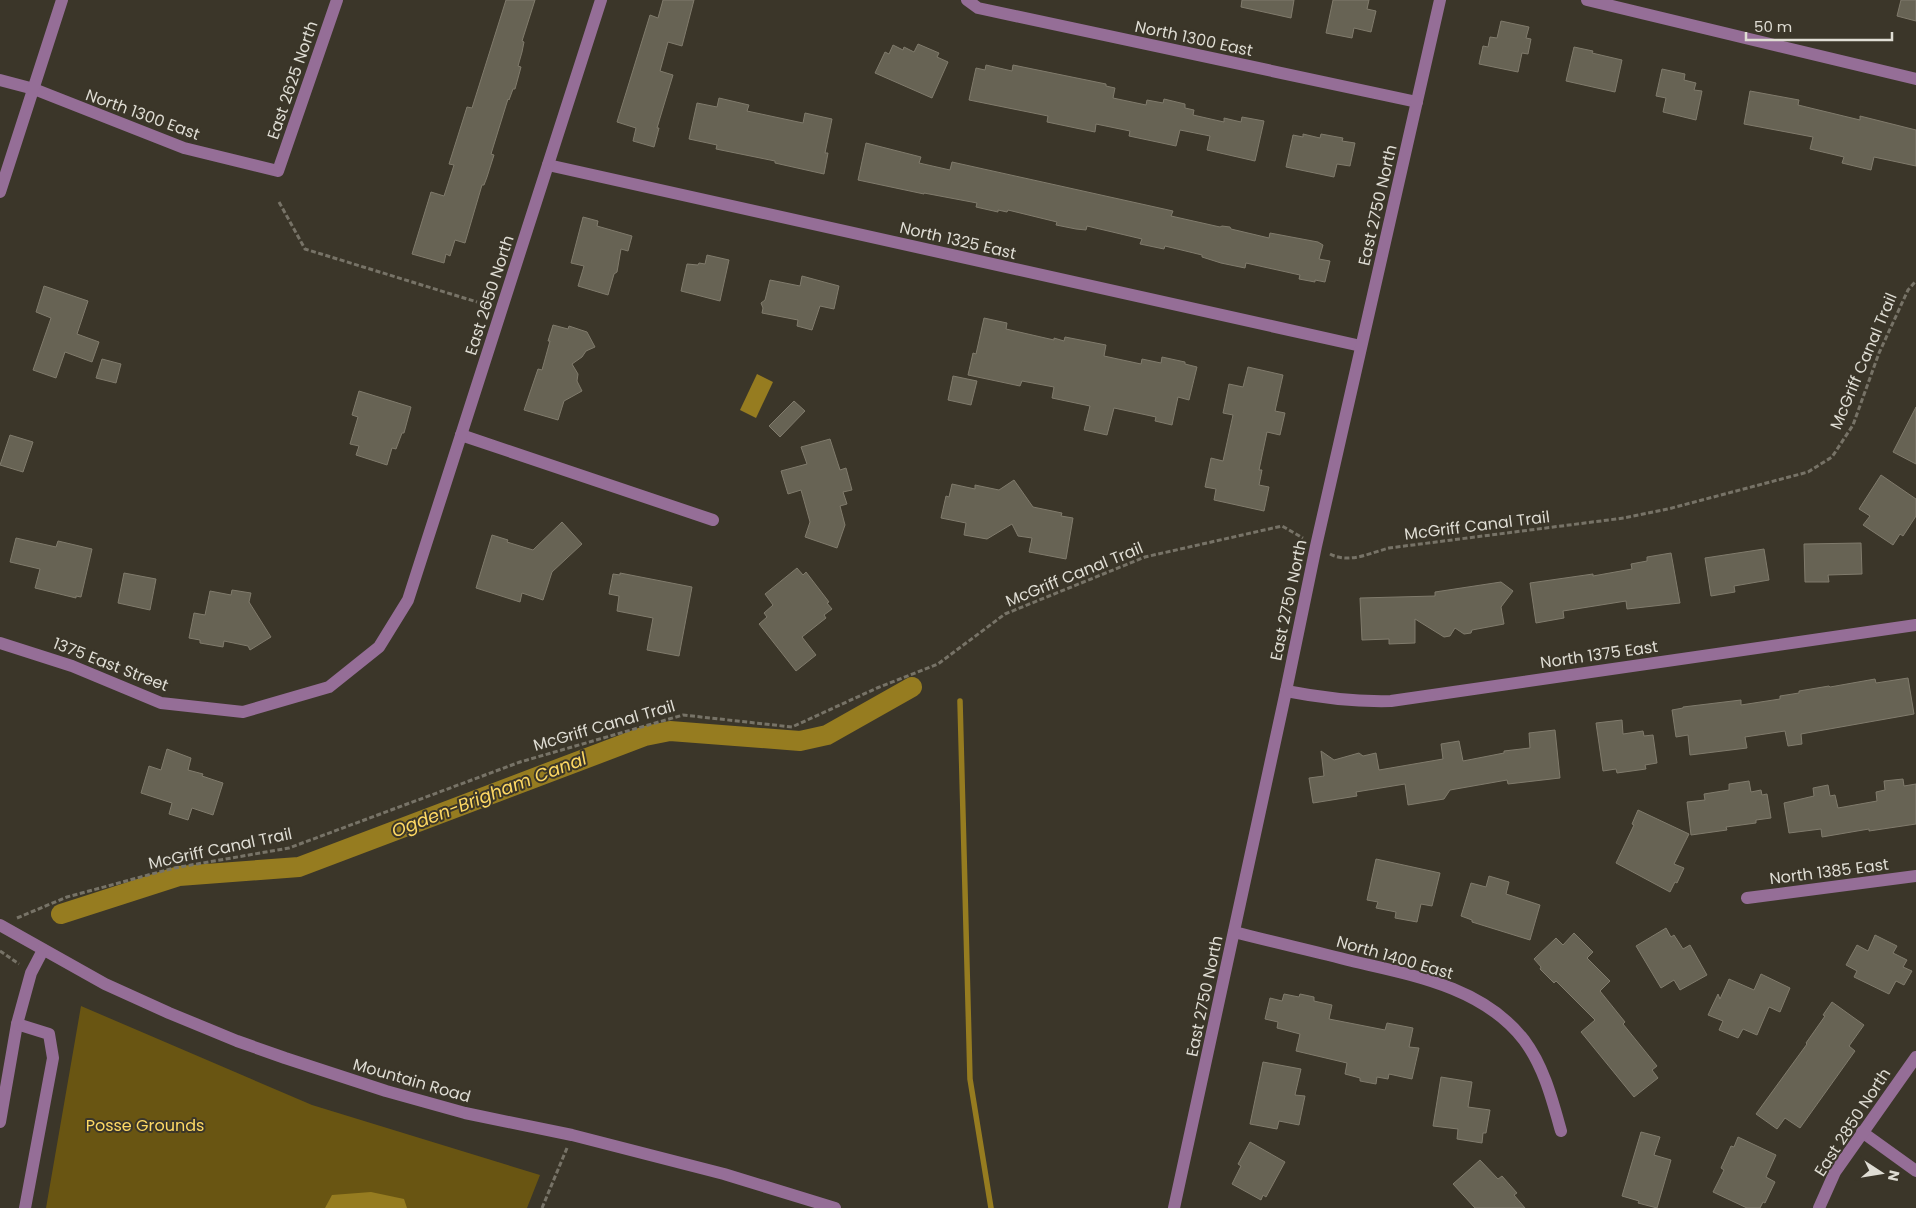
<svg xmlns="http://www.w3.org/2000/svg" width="1916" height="1208" viewBox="0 0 1916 1208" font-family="Poppins,sans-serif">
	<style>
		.green { fill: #695512 }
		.water { fill: #967c20 }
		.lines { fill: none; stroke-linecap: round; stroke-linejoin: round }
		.stream { stroke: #967c20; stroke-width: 5.5 }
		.canal { stroke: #967c20; stroke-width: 20 }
		.building { fill: #676354; stroke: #807b6c }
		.path { stroke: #777367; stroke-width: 3; stroke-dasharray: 5 2.5; stroke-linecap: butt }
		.minor { stroke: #956e97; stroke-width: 12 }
		.labels { text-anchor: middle; stroke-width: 4; stroke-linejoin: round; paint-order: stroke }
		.street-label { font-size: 16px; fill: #dfddd4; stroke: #3b3629 }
		.park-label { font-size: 16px; fill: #fed964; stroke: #3b3629 }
		.water-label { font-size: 18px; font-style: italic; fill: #fdd864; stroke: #3b3629 }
	</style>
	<rect width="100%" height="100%" fill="#3b3629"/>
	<polygon class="green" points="81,1006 312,1105 540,1175 527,1208 46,1208"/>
	<g class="water">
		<polygon points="757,374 773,382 756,418 740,410"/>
		<polygon points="371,1192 404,1199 407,1208 325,1208 332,1195"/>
	</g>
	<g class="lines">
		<polyline class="stream" points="960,701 970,1079 991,1208"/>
		<polyline class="canal" points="61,914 179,876 299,867 645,736 670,731 800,741 827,735 912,687"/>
	</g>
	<g class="building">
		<polygon points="506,0 535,0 522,41 524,42 522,52 518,66 521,67 515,89 513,89 509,100 508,99 491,154 494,155 487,177 484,185 482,185 465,243 455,240 450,256 446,254 444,263 412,254 431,192 444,196 454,165 449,164 467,107 472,108"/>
		<polygon points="663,0 694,0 682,46 668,42 660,71 673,75 657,128 659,128 654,147 633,141 636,128 617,122 650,15 658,18"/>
		<polygon points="1242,0 1294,0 1291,18 1241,7"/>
		<polygon points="1333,0 1369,0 1367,9 1376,11 1371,32 1354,28 1352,38 1326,33"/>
		<polygon points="1901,0 1916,0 1916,21 1897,16"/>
		<polygon points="1501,21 1529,27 1526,38 1531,39 1528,54 1522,53 1518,72 1479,64 1483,46 1488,47 1490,37 1497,38"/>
		<polygon points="918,44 939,53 937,57 948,62 932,98 875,73 885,52 889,54 893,45 903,50 904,47 914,52"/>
		<polygon points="1574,47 1593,51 1592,53 1622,60 1615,92 1566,81"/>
		<polygon points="986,65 1012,71 1013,65 1106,84 1106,86 1115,88 1113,98 1146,105 1147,100 1163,103 1164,99 1185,104 1185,108 1194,110 1193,115 1224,122 1224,118 1241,122 1242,117 1264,121 1255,161 1207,150 1210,136 1180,130 1176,146 1129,136 1130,131 1096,124 1095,132 1047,122 1048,116 969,100 976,68 985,70"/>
		<polygon points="1662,69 1685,74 1684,80 1696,83 1694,90 1702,91 1696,120 1663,112 1666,98 1656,96"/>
		<polygon points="1750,91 1799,100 1798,105 1860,120 1860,116 1916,130 1916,166 1874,157 1871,170 1842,163 1844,157 1810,149 1813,137 1744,124"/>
		<polygon points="719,98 749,105 747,111 803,123 805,113 832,119 825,153 828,153 824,174 775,163 775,161 716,149 717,145 689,139 697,103 717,107"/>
		<polygon points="1303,134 1320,138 1321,134 1343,138 1342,141 1355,143 1350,166 1337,164 1334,177 1286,167 1293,135 1303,137"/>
		<polygon points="866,143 921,157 919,163 950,170 952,162 1173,211 1171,216 1220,227 1222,226 1230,227 1231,229 1269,238 1270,233 1318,242 1323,245 1319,259 1330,261 1325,282 1315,280 1315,282 1299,279 1300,275 1246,263 1245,268 1221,263 1202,257 1202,255 1165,246 1164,249 1140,244 1142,239 1087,226 1086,230 1076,229 1056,225 1057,222 1008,210 1007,212 998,210 998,212 976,207 977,203 924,193 924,194 858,180"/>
		<polygon points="583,217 598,221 597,226 632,236 628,251 621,249 617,272 614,274 608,295 578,286 584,266 571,263"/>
		<polygon points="707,255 729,260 720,301 681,291 687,264 698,265 699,263 705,264"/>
		<polygon points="802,276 839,286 834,309 820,306 812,330 797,326 798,320 762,313 763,308 761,303 765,300 770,280 800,286"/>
		<polygon points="44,286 88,301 77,334 99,342 92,362 65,352 56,378 33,370 51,318 36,312"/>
		<polygon points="984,318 1007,323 1006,329 1054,340 1054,338 1064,341 1065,337 1106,345 1104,356 1141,364 1142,359 1161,363 1162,357 1185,362 1185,364 1197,367 1189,400 1178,397 1172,425 1155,421 1156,417 1114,408 1107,435 1084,430 1090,406 1052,398 1054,387 1022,381 1020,386 968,375 973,353 976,354"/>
		<polygon points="553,325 568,329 569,326 587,332 595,347 586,351 582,357 572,364 578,374 577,381 582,391 564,401 558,420 524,410 538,369 542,370 550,341 548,341"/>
		<polygon points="102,359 121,364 116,383 96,378"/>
		<polygon points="1248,367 1283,375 1275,411 1285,413 1280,435 1267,432 1259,470 1262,470 1259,485 1269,487 1264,511 1214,500 1216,489 1205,487 1211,458 1223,461 1233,415 1223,413 1229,384 1243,387"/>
		<polygon points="953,376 977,381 971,405 948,400"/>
		<polygon points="359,391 411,407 404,433 402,433 396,449 392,448 387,465 356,455 359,446 350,444 358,417 352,415"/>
		<polygon points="794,401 805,411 780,437 769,426"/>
		<polygon points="1916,407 1916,464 1893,452"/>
		<polygon points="10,435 33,442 23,472 0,465"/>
		<polygon points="830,439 840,470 846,468 852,490 843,492 847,504 840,506 845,525 837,548 805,537 810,522 801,490 788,494 781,471 807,464 801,447"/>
		<polygon points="1881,475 1916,499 1916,516 1903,536 1900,534 1893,545 1863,525 1870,516 1859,509"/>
		<polygon points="1014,480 1033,507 1062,513 1061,516 1073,518 1066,559 1029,552 1032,538 1018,536 1012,524 987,539 964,535 966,523 941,518 946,496 949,497 952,484 975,489 975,485 999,490"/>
		<polygon points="562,522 582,544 552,572 543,600 522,593 520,602 476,588 492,535 508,540 507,542 533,550"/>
		<polygon points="16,538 56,547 58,541 92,549 81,597 76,596 76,598 35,588 40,569 10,562"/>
		<polygon points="1861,543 1862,574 1828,575 1829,582 1805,582 1804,544"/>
		<polygon points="1764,549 1769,580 1734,586 1735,592 1711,596 1705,558"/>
		<polygon points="1671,553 1680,603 1627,609 1626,601 1563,611 1564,618 1536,623 1530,583 1593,574 1593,576 1632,569 1631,564 1647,561 1647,557"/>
		<polygon points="797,568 803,575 806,572 829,602 827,603 832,609 824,615 826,618 802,637 816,655 796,671 759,624 767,617 764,613 773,605 765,594"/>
		<polygon points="124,573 156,579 150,610 118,603"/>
		<polygon points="620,573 692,587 679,656 647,650 653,618 617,611 619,596 609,594 613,574 620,575"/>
		<polygon points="1501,582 1513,591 1501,607 1504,624 1472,630 1471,633 1464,634 1455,628 1450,636 1444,637 1415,619 1415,643 1389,644 1389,639 1362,640 1360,598 1435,596 1435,592"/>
		<polygon points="232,590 251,593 249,602 271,637 250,650 248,646 224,641 223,647 200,643 200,640 189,638 194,613 205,615 210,591 231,595"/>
		<polygon points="1908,678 1914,714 1801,734 1802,744 1788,746 1785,731 1745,737 1747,748 1690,755 1688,735 1676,737 1672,710 1683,708 1683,707 1741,700 1741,705 1780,699 1780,696 1799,693 1799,691 1829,686 1830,687 1875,679 1876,683"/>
		<polygon points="1622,720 1623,734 1643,731 1644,736 1653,735 1657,763 1645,765 1646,769 1617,773 1616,769 1603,771 1596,723"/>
		<polygon points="1555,730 1560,778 1508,784 1507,780 1450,790 1444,799 1408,805 1405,784 1356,792 1357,796 1313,803 1309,778 1324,776 1321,751 1334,760 1359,753 1363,756 1376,753 1379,770 1443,759 1441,744 1459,741 1463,761 1504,753 1504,751 1530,748 1529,733"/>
		<polygon points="167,749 191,758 188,770 203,774 202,776 223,783 213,815 192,808 188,820 169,814 172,803 141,793 149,766 161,770"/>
		<polygon points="1903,779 1904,786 1916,784 1916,824 1869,831 1869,829 1822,837 1821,829 1789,833 1784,803 1814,796 1813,788 1828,785 1830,796 1835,795 1838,808 1877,801 1876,792 1885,790 1884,781"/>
		<polygon points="1749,781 1751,792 1761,790 1762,795 1767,794 1771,818 1756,820 1756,823 1726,827 1727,830 1691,835 1687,802 1705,800 1704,794 1729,790 1729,784"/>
		<polygon points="1638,810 1689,834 1674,864 1684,868 1677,883 1675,882 1670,892 1616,863 1634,825 1632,824"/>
		<polygon points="1376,859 1440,873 1432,906 1421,904 1417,922 1395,918 1396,912 1376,908 1378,902 1367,900"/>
		<polygon points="1489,876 1509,882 1506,894 1540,905 1530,940 1472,922 1472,920 1461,916 1471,883 1486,887"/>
		<polygon points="1666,928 1671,937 1674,935 1683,949 1690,945 1707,975 1680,990 1674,980 1661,988 1636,946"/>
		<polygon points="1574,933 1593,952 1587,958 1610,981 1600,991 1625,1022 1623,1024 1657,1066 1652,1070 1658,1078 1634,1097 1581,1032 1595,1020 1556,981 1554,983 1540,969 1541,967 1534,959 1556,938 1563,945"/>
		<polygon points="1875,935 1897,946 1893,953 1907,960 1903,967 1912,971 1904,985 1896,981 1889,994 1854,977 1857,971 1846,965 1857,945 1868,951"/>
		<polygon points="1761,974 1790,988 1780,1012 1769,1007 1757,1035 1743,1029 1738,1038 1719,1030 1723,1021 1708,1015 1718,994 1720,999 1729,979 1754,990"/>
		<polygon points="1284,994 1299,997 1300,994 1314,997 1314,1001 1332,1005 1329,1019 1385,1030 1387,1023 1413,1028 1409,1047 1419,1048 1412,1079 1389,1074 1388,1079 1377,1077 1376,1084 1360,1081 1360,1078 1345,1074 1347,1063 1296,1051 1300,1034 1277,1028 1278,1022 1265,1019 1270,998 1282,1001"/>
		<polygon points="1832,1002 1864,1025 1849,1046 1855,1051 1800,1128 1785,1118 1777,1129 1756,1114 1807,1044 1806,1043 1825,1016 1823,1015"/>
		<polygon points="1263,1062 1301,1069 1295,1095 1305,1096 1299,1125 1279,1121 1277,1129 1250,1124"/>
		<polygon points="1441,1077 1472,1082 1468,1107 1490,1110 1486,1133 1483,1133 1482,1143 1457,1139 1458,1129 1433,1126"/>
		<polygon points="1641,1132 1660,1137 1654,1155 1671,1160 1657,1208 1638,1203 1639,1201 1622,1196"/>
		<polygon points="1738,1137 1776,1155 1766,1177 1775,1182 1765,1203 1763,1202 1760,1208 1747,1208 1713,1192 1724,1170 1721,1168 1731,1146 1734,1147"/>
		<polygon points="1250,1142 1285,1162 1266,1197 1263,1195 1261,1200 1232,1184 1241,1166 1238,1164"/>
		<polygon points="1480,1160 1498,1179 1502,1176 1517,1193 1514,1195 1525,1208 1475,1208 1453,1184"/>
	</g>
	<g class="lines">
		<g class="path">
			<polyline points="279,202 305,249 477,302"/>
			<path d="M1330,554C1349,564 1370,553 1389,548L1624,518L1668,509L1808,472L1832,457L1853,425L1879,353L1908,290L1916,281"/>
			<polyline points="17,918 67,897 174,868 289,848 520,762 683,715 792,727 877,688 938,664 1005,614 1145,557 1282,526 1303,538"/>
			<polyline points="0,951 19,964"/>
			<polyline points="542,1208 567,1148"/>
		</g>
		<g class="minor">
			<polyline points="967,0 978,8 1417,102"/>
			<polyline points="1587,0 1916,79"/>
			<polyline points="0,80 34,89 184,148 278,171 337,0"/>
			<polyline points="548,165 1361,346"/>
			<polyline points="0,192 62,0"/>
			<polyline points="461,435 713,520"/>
			<polyline points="0,643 72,666 161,703 243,712 329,687 379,647 408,600 601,0"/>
			<path d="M1286,691C1322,698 1355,702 1391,701L1916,625"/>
			<polyline points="1747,898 1916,876"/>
			<polyline points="0,925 105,984 169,1013 237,1041 285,1058 386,1091 465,1113 572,1135 724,1174 835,1208"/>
			<path d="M1234,932C1273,942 1313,951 1352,961C1412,975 1483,987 1524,1040C1544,1067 1552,1099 1561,1131"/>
			<polyline points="0,1122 17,1024"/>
			<polyline points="1862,1132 1916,1171"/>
			<polyline points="25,1208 53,1058 49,1034 17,1024 31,973 43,950"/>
			<polyline points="1174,1208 1286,691 1316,546 1440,0"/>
			<polyline points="1819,1208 1835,1172 1916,1057"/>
		</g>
	</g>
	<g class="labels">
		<g class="street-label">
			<text transform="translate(1194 38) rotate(12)" y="6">North 1300 East</text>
			<text transform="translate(292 80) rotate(-71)" y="6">East 2625 North</text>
			<text transform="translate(143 114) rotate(20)" y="6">North 1300 East</text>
			<text transform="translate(1377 205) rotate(-77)" y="6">East 2750 North</text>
			<text transform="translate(958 240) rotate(13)" y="6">North 1325 East</text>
			<text transform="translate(489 295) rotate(-72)" y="6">East 2650 North</text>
			<text transform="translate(1863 361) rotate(-67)" y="6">McGriff Canal Trail</text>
			<text transform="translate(1477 525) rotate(-7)" y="6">McGriff Canal Trail</text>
			<text transform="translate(1074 574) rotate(-22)" y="6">McGriff Canal Trail</text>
			<text transform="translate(1288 600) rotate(-78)" y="6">East 2750 North</text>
			<text transform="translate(1599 654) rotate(-8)" y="6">North 1375 East</text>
			<text transform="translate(111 664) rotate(21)" y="6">1375 East Street</text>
			<text transform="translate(604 725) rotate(-16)" y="6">McGriff Canal Trail</text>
			<text transform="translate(220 848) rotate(-12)" y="6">McGriff Canal Trail</text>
			<text transform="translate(1829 871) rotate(-7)" y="6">North 1385 East</text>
			<text transform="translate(1395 957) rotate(16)" y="6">North 1400 East</text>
			<text transform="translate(1204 996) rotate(-78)" y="6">East 2750 North</text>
			<text transform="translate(412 1080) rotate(16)" y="6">Mountain Road</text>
			<text transform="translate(1852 1122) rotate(-57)" y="6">East 2850 North</text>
		</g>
		<g class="park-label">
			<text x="145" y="1131">Posse Grounds</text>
		</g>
		<g class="water-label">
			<text transform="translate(489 795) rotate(-21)" y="6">Ogden-Brigham Canal</text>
		</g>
	</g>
	<g transform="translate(1881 1173) rotate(102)" stroke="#3b3629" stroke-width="4" paint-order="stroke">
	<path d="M0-4L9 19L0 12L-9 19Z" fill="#dfddd4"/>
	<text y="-8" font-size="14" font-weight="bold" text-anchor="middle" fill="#dfddd4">N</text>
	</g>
	<path d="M1746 32v8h146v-8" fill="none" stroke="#dfddd4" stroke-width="2.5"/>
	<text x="1754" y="32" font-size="15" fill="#dfddd4" stroke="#3b3629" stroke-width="4" paint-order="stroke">50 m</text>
</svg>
